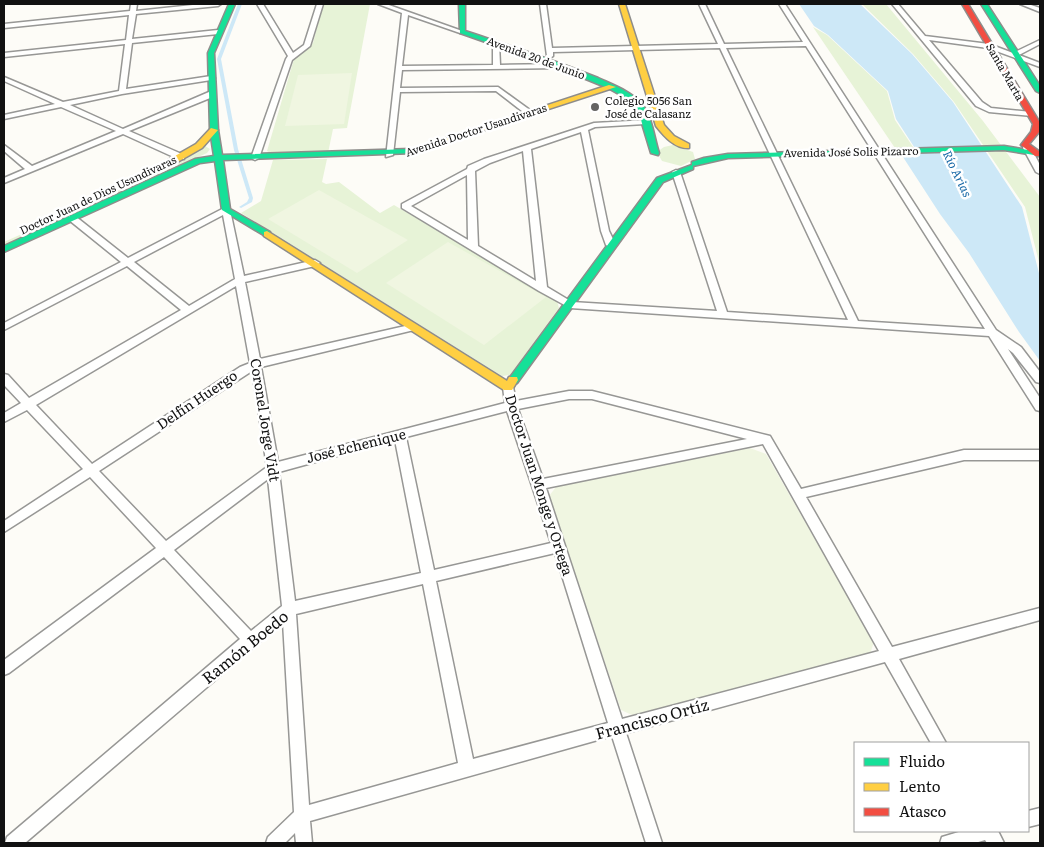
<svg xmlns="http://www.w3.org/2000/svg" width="1044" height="847" viewBox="0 0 1044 847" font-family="Literata,serif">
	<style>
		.green { fill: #e7f3d7 }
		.pitch { fill: #f0f6e1 }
		.water { fill: #cde8f7 }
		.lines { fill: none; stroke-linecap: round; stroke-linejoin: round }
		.street-casing { stroke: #979795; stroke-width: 3 }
		.fast-casing { stroke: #8e8d8b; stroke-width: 3 }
		.slow-casing { stroke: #8e8d8b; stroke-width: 3 }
		.jam-casing { stroke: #8e8d8b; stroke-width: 3 }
		.street { fill: #fffffe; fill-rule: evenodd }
		.fast { fill: #16e098; fill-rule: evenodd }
		.slow { fill: #ffcf43; fill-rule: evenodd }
		.jam { fill: #f24e42; fill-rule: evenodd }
		.poi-dot { fill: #646362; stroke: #fff; stroke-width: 2 }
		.labels { text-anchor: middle; stroke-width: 5; stroke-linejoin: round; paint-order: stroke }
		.far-street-label { font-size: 11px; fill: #111; stroke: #fff }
		.far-poi-label { font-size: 11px; fill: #111; stroke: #fff; text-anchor: start }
		.far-water-label { font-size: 12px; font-style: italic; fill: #1768a6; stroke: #fff }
		.street-label { font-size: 14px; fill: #111; stroke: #fff }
		.near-street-label { font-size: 16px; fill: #111; stroke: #fff }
	</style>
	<rect width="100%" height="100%" fill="#fdfcf7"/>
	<g class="green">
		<polygon points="323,4 370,4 347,128 333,129 328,153 273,154 267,151 294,59 313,43"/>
		<polygon points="862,4 886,4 983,121 1040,197 1040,266 1025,207 954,102 913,54"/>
		<polygon points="813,27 827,35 887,91 895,120 913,147 895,148"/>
		<polygon points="673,145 693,152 695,159 681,166 662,161 657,152 664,147"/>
		<polygon points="205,146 210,149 207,153 4,245 4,242 183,161"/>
		<polygon points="327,159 322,182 326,184 339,182 380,213 394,205 557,301 559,308 510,375 502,376 241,213 261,201 273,160"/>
	</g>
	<g class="pitch">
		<polygon points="352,73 344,124 285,126 298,75"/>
		<polygon points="319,190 408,240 357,273 268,219"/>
		<polygon points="448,242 546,297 484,345 386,283"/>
		<polygon points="750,448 766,454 874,642 870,654 632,715 621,710 549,496 556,487"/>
	</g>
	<g class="water">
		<polygon points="238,4 242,4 221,59 238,149 253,198 252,202 241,208 239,207 247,202 249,198 234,150 217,59"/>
		<polygon points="799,4 860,4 912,54 953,102 1022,207 1040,277 1040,361 1019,332 969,253 940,214 903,157 920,156 896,119 888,91 828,35 814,26"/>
	</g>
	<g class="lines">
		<defs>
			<g id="street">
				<polygon points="131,4 137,4 136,11 202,4 221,4 218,6 136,14 132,39 218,30 221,32 218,34 132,43 126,89 211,76 215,78 211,80 122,94 70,105 123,129 209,92 215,92 215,96 129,131 184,155 184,159 178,159 123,134 4,183 4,178 25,169 4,151 4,145 32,166 116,131 61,107 4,119 4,115 55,104 4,81 4,77 63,102 119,91 125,44 4,57 4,53 126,40 129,15 4,28 4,24 130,11"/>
				<polygon points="257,4 263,4 293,53 304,45 317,4 323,4 310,46 292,60 259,158 255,160 251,158 286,59 288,56"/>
				<polygon points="378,4 386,4 465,32 460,33 408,15 402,66 493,65 493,43 496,41 499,43 500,65 560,64 563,66 560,68 402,70 400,88 498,87 534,113 527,115 496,91 400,92 393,155 386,157 402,13"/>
				<path d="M540,4H546L552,48L718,44L699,4H705L724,44L803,42L779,4H785L996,330L1021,347L1040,372V383L1036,382L1013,353L1008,349L1040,398V411L1036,410L989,336L570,308L539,291L402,208V204L467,169L468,166L484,159L594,123L648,120L649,122L645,124L595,127L588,130L609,231L616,245L611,248L606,245L601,231L581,132L531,149L547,287L572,302L717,311L672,172L676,170L680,172L727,312L848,320L720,48L553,52V56L550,58L547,56ZM806,46L985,329L858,321L726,48ZM523,151L536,281L478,246L475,171L490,163ZM467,175L468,240L411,206Z"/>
				<polygon points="892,4 898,4 925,36 989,44 1013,53 1040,40 1040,44 1019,55 1040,63 1040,67 988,48 929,40 982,102 991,108 1032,112 1032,116 989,112 976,106"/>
				<polygon points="1020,4 1028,4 1040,8 1040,12"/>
				<polygon points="1024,146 1031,148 1040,165 1040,174 1036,172 1023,148"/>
				<path d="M226,207L230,210L244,276L315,260L320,263L315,266L245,282L260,359L414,324L419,327L414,330L261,367L278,462L505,403L503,387L508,383L513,387L516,401L569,391H592L770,436L801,489L964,450H1040V460H964L806,497L892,647L1040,608V620L899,659L946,743H931L885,662L626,733L662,843H646L612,736L310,821L312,843H296L295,833L285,843H266L268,837L294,812L283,622L25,843H5L7,837L240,639L164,557L9,673L4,675V660L156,548L90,477L4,532V521L83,469L27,410L4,422V413L21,403L4,385V374L8,375L29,398L181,310L127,266L4,330V323L121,262L69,220V216H75L128,258ZM223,215L235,279L189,306L134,262ZM236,286L250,363L240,367L92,464L36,405ZM252,371L267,467L166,541L99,471ZM569,399H592L747,439L543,479L518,409ZM507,411L551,543L434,570L406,437ZM395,440L421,573L295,601L279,472ZM763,444L879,651L622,719L546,488ZM268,479L282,606L251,631L174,550ZM555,553L608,723L473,759L436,581ZM423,584L458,763L309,805L296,614Z"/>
				<polygon points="1040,808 1040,824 1028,827 1028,811"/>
				<polygon points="962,831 998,831 1004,843 987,843 985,840 975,843 940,843 942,837"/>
			</g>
			<g id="fast">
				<polygon points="229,4 235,4 214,53 218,130 222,155 411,149 415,151 414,153 223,160 230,209 270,232 270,236 267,237 222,210 215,161 200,163 4,252 4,246 195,159 214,156 210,130 208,53"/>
				<path d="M459,4H465V31C510,46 555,60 598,78C613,85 630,91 641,103C652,115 654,138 659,153L658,155L651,153L638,110L626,98L608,88L554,66L460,33Z"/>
				<polygon points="981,4 987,4 1040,86 1040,93 1036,91"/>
				<polygon points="1004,146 1040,152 1040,156 1004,150 728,158 693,166 693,169 663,182 517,383 509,383 508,380 657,178 692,165 692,162 704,158 728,154"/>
			</g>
			<g id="slow">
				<path d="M619,4H625L664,125L674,136L689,144V148C675,149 664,136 656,126Z"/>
				<polygon points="609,85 616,87 414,153 407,151"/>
				<polygon points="211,128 218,130 202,148 167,168 161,168 161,164 196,144"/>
				<polygon points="267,231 507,381 509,377 517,377 518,380 512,390 504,390 264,236 264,232"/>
			</g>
			<polygon id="jam" points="962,4 968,4 1040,123 1039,132 1029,144 1040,152 1040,156 1035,156 1021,145 1031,132 1033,124"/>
		</defs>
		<use href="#street" class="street-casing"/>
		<use href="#fast" class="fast-casing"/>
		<use href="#slow" class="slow-casing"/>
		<use href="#jam" class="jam-casing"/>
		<use href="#street" class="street"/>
		<use href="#fast" class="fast"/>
		<use href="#slow" class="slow"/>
		<use href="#jam" class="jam"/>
	</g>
	<circle class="poi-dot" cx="595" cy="107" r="5"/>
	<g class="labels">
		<g class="far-street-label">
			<text transform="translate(536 58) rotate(20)" y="4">Avenida 20 de Junio</text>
			<text transform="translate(1005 72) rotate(60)" y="4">Santa Marta</text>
			<text transform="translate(476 130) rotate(-18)" y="4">Avenida Doctor Usandivaras</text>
			<text transform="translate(851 152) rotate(-1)" y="4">Avenida José Solís Pizarro</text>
			<text transform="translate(98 195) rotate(-25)" y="4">Doctor Juan de Dios Usandivaras</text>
		</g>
		<g class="far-poi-label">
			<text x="605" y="105">Colegio 5056 San<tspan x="605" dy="13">José de Calasanz</tspan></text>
		</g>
		<g class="far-water-label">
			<text transform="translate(957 174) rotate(64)" y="4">Río Arias</text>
		</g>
		<g class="street-label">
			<text transform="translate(197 400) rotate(-34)" y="5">Delfín Huergo</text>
			<text transform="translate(265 420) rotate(81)" y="5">Coronel Jorge Vidt</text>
			<text transform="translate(356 446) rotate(-14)" y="5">José Echenique</text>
			<text transform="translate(539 485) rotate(72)" y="5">Doctor Juan Monge y Ortega</text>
		</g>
		<g class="near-street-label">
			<text transform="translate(245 647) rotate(-39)" y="6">Ramón Boedo</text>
			<text transform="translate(652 719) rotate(-15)" y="6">Francisco Ortíz</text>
		</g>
	</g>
	<rect width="1044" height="847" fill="none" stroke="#111111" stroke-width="10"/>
	<rect x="854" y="742" width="175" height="90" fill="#ffffff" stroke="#a0a0a0"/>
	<rect x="864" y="758" width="25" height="8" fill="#16e098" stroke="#a0a0a0"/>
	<text x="899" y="767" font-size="15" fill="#111111">Fluido</text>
	<rect x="864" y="783" width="25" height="8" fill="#ffcf43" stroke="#a0a0a0"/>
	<text x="899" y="792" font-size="15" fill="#111111">Lento</text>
	<rect x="864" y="808" width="25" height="8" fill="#f24e42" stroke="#a0a0a0"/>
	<text x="899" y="817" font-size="15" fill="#111111">Atasco</text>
</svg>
